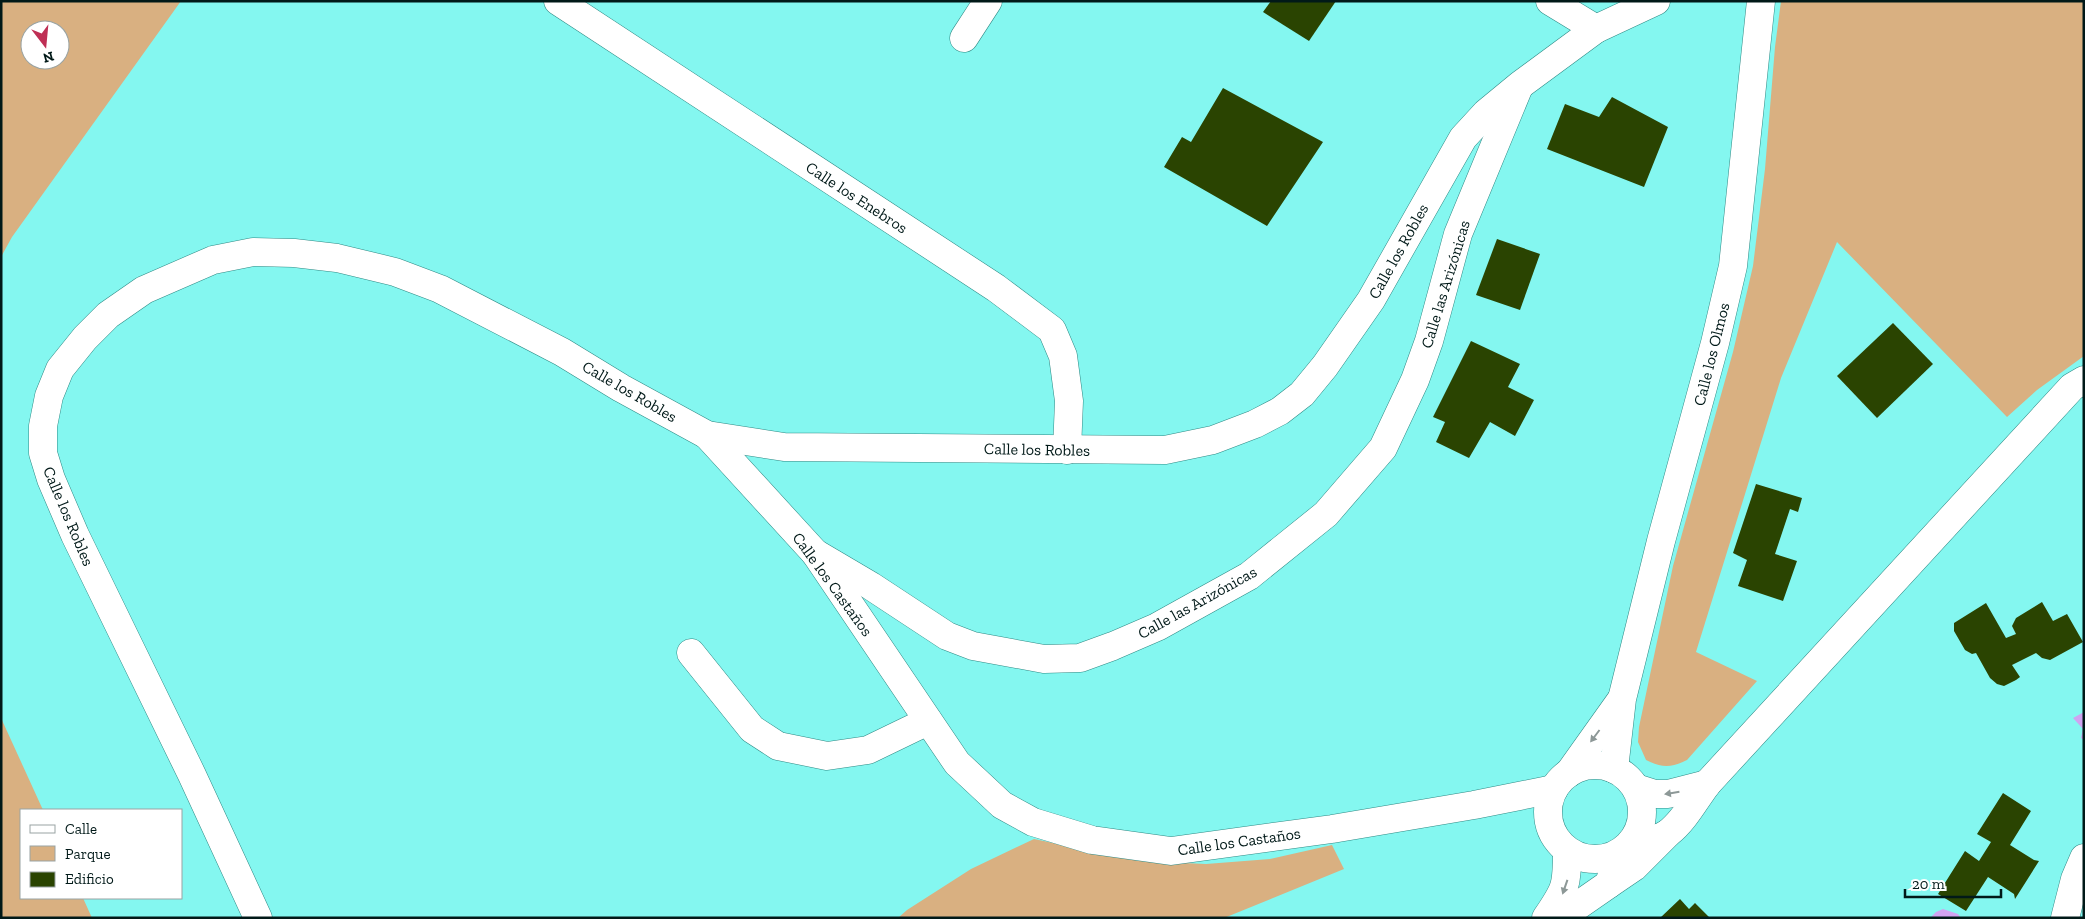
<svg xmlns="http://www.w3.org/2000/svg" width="2085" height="919" viewBox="0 0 2085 919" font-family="'Zilla Slab',serif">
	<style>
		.green { fill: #d9b081; fill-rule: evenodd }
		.water { fill: #d0a3f1 }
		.building { fill: #2a4401 }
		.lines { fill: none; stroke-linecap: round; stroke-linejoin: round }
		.minor-casing { stroke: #2f8a85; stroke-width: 29 }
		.minor { stroke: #fff; stroke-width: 28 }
		.oneway { fill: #8d9897 }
		.labels { text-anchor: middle; stroke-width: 5; stroke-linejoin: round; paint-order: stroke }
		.street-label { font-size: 16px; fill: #011918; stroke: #fff }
	</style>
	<rect width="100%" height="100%" fill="#84f7f0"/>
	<g class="green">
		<path d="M1,1H181L12,237L1,257ZM30,30H60V60H30Z"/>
		<path d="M1781,1H2084V356L2037,390L2007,417L1837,242L1781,378L1696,652L1757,681L1687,760C1671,768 1662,768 1646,760L1638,742L1639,727L1673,566L1733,352L1753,266L1765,169L1775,47Z"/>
		<polygon points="1,718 43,810 21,810 21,898 83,898 92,918 1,918"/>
		<polygon points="1034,839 1140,861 1206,864 1270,859 1332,845 1344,869 1224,918 898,918 907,910 971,869"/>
	</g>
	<g class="water">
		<polygon points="2084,712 2084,740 2081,738 2083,729 2073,718"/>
		<polygon points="1943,909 1958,914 1961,918 1930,918 1936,912"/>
	</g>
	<g class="building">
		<polygon points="1271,1 1336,1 1309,41 1263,12"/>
		<polygon points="1223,88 1323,142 1267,226 1164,167 1182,137 1191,142"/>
		<polygon points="1612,97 1668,127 1644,187 1547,149 1565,104 1599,117"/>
		<polygon points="1497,239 1540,254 1520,310 1476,295"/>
		<polygon points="1893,323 1933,364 1877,418 1837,376"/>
		<polygon points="1471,341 1520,364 1508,387 1534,400 1515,436 1490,422 1469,458 1436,442 1445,422 1433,417"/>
		<polygon points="1756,484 1802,498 1798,512 1790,509 1775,554 1797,561 1783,601 1738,586 1747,560 1733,553"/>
		<polygon points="2042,602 2053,621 2067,614 2083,642 2050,660 2042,658 2036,653 2012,665 2020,677 2016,680 2004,686 1997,684 1990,678 1976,653 1972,654 1965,650 1954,631 1954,623 1986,603 2006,638 2016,634 2012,626 2016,618"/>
		<polygon points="2003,793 2031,811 2010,845 2034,860 2039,861 2015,899 2014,894 1988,877 1966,911 1938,894 1965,851 1979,861 1991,842 1977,834"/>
		<polygon points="1680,899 1689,909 1695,903 1710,918 1660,918"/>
	</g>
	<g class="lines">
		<defs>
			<g id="minor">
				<polyline points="558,1 996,288 1052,330 1063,356 1069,401 1067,450"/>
				<polyline points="1550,1 1596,29"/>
				<polyline points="964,38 988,1"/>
				<polyline points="707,435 815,553 957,763 1002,805 1033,822 1092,840 1171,851 1332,829 1474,805 1554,789"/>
				<polyline points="815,553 871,586 947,636 973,646 1044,659 1080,658 1113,646 1157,627 1249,576 1326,514 1383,448 1415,380 1429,341 1458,234 1518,89"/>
				<polyline points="691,653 752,729 778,746 827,756 868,750 928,721"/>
				<circle cx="1595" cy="812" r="47"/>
				<polyline points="1614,769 1622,699 1661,541 1715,343 1733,266 1761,1"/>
				<polyline points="1569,773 1621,700"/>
				<polyline points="1636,788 1655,794 1668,794 1707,784"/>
				<path d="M1631,843C1643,841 1659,840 1668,833C1684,821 1695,800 1707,784L2072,387L2084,380"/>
				<polyline points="1609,884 1634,867 1667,834"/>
				<polyline points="258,918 192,775 75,535 51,479 43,453 43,426 49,396 60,369 85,338 108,315 144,290 213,260 253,252 294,253 337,258 395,272 440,289 562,352 621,388 707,435 784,447 1165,450 1213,440 1255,424 1280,411 1302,394 1325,366 1371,300 1463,138 1486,113 1520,85 1596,29 1656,1"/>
				<path d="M1546,918C1566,889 1567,886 1567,851"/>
				<polyline points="1560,918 1609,884 1613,871 1614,856"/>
				<polyline points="2065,918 2075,879 2084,858"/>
			</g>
		</defs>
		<use href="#minor" class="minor-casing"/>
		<use href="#minor" class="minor"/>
	</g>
	<defs><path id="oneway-solid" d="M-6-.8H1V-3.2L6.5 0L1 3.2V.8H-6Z" transform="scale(1.25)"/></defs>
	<g class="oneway">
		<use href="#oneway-solid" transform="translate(1595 736) rotate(127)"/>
		<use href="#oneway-solid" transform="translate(1672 793) rotate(171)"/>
		<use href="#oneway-solid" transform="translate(1565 887) rotate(109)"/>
	</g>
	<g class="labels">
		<g class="street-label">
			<text transform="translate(857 197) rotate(33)" y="6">Calle los Enebros</text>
			<text transform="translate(1398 251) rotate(-61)" y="6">Calle los Robles</text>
			<text transform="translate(1445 284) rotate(-73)" y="6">Calle las Arizónicas</text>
			<text transform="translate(1711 354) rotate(-76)" y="6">Calle los Olmos</text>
			<text transform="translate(630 391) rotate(30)" y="6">Calle los Robles</text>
			<text transform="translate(1037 449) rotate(1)" y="6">Calle los Robles</text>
			<text transform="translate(69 516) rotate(67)" y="6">Calle los Robles</text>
			<text transform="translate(833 584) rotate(54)" y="6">Calle los Castaños</text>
			<text transform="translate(1197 602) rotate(-29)" y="6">Calle las Arizónicas</text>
			<text transform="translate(1239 841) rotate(-8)" y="6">Calle los Castaños</text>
		</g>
	</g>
	<rect width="2085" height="919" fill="none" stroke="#011918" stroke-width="5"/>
	<rect x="20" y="809" width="162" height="90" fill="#ffffff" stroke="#99a3a3"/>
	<rect x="30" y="825" width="25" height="8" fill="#ffffff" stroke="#99a3a3"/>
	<text x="65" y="834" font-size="15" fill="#011918">Calle</text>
	<rect x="30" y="846" width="25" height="15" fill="#d9b081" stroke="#99a3a3"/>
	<text x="65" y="859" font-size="15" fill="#011918">Parque</text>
	<rect x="30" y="872" width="25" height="15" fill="#2a4401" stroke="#99a3a3"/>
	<text x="65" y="884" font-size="15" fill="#011918">Edificio</text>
	<g transform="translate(45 45) rotate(164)"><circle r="24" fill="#ffffff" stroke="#99a3a3"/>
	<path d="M0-4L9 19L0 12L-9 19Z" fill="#bf2f55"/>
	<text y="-8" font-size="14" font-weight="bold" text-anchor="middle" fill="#011918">N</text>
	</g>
	<path d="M1905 889v8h96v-8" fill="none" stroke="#011918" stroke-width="2.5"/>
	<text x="1912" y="889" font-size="15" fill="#011918" stroke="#ffffff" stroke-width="4" paint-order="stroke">20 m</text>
</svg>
